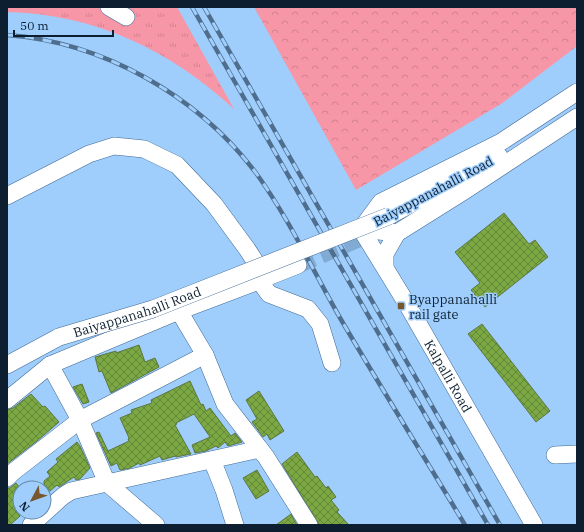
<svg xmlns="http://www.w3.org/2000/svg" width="584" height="532" viewBox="0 0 584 532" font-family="'IBM Plex Serif',serif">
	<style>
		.grass { fill: url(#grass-tufts) }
		.forest { fill: url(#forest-crowns) }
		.building { fill: url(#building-cross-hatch); stroke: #5d7641 }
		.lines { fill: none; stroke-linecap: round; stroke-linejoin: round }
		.minor-tunnel { stroke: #82abd4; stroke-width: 17; stroke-dasharray: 17 8; stroke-linecap: butt }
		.minor-casing { stroke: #3f6a95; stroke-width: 18 }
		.minor { stroke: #fff; stroke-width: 17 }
		.rail-casing { stroke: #4f6e8d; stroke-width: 4.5 }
		.rail { stroke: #9fcefd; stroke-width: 3; stroke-dasharray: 9; stroke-linecap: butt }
		.minor-bridge-casing { stroke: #3f6a95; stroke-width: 18; stroke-linecap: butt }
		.minor-bridge { stroke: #fff; stroke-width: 17 }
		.poi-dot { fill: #78562e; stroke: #9fcefd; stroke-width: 1.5 }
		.labels { text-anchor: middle; stroke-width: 3; stroke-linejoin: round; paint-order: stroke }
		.street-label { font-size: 13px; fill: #0c1e2f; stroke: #9fcefd }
		.poi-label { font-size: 13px; fill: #0c1e2f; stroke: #9fcefd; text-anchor: start }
	</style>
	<defs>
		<pattern id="grass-tufts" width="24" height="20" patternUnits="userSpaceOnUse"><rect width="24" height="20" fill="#f796a6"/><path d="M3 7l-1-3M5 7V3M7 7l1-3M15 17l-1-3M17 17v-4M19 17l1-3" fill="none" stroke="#d3818f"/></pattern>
		<pattern id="forest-crowns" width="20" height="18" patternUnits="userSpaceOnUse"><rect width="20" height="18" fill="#f796a6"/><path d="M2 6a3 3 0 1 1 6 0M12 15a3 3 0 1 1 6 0" fill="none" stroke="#d3818f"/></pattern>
		<pattern id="building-cross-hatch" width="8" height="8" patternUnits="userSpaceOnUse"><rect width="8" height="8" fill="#7ba842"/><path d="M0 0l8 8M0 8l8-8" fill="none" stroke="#638838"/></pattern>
	</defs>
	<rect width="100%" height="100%" fill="#9fcefd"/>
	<path class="grass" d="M7,7H177L234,109C170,50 95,14 7,12Z"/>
	<polygon class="forest" points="254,7 577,7 577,46 501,104 356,190"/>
	<g class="building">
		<polygon points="504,213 529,244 535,240 548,257 485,307 471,290 480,283 455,252"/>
		<polygon points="482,324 550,411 536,422 468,334"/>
		<polygon points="139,345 145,362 155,358 159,367 111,393 102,371 99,372 95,357 116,351 116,353"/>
		<polygon points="190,381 201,405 203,404 206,411 210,408 231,436 235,433 242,442 228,446 225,442 218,448 216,446 206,451 195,453 192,445 210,437 194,414 176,423 177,424 175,425 191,454 176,457 175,456 162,460 160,456 140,465 139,463 130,468 120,470 117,463 111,466 96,433 99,432 108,451 129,441 128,439 129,438 120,418 132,413 131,410 152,403 151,400"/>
		<polygon points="82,384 89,402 83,404 73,387"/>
		<polygon points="259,391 284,431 270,440 267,434 263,437 252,422 257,419 246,400"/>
		<polygon points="31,394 43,407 45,406 59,422 37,441 7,464 7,410 13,408"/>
		<polygon points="77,442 80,446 90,468 80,479 76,480 74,477 59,487 57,485 44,496 44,481 50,476 47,472 58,462 56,459"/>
		<polygon points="297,452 315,477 317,476 326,488 328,486 336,497 331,500 339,510 337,512 349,525 320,525 318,523 282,464"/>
		<polygon points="257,470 269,491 256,499 243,478"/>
		<polygon points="16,483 20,488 20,516 10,525 7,525 7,488 10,488"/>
		<polygon points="291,514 297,525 276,525"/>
	</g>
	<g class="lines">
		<polyline class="minor-tunnel" points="298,265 370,234"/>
		<defs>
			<g id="minor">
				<polyline points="109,7 126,17"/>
				<polyline points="7,196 89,154 114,146 144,149 177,165 214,204 247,249 258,266 261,283 269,294 308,309 320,324 332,363"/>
				<polyline points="389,216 499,156"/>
				<path id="s1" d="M361,229L407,304L534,525"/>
				<polyline points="361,229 381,202 501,142 577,92"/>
				<polyline points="361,229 397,233 464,191 577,117"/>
				<polyline points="385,267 385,254 397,233"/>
				<polyline points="265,278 298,265"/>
				<polyline points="179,311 205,355 225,404 266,457 309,525"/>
				<polyline points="7,365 59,337"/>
				<polyline points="7,400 50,365 179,311 256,282"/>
				<polyline points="555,455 577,454"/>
				<polyline points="212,460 224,490 235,525"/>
				<polyline points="7,478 13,472 80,420 50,365"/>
				<polyline points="31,525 63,496 71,491 260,449"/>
				<polyline points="156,525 107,483 80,420 205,355"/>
			</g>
		</defs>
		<use href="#minor" class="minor-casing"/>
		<use href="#minor" class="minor"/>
		<defs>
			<g id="rail">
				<polyline points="192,7 488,525"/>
				<polyline points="204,7 500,525"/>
				<path d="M7,35C103,42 198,96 256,173C290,220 314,273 343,323C383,391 425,458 465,525"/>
			</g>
		</defs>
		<use href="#rail" class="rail-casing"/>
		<use href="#rail" class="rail"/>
		<defs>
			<g id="minor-bridge">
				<path id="s2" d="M59,337L153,309L389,216"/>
			</g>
		</defs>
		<use href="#minor-bridge" class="minor-bridge-casing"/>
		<use href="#minor-bridge" class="minor-bridge"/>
	</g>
	<rect class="poi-dot" x="397" y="302" width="8" height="8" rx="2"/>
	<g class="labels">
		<g class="street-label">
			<text transform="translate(433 191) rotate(-28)" y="5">Baiyappanahalli Road</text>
			<text dy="5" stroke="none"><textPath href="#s2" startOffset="82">Baiyappanahalli Road</textPath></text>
			<text dy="5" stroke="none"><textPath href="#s1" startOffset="171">Kalpalli Road</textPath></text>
		</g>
		<g class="poi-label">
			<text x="409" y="304">Byappanahalli<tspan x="409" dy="15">rail gate</tspan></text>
		</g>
	</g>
	<rect width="584" height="532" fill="none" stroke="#0c1e2f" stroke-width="16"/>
	<g transform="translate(32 500) rotate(229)"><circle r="19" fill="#9fcefd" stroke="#6488ab"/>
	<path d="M0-3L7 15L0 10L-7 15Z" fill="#78562e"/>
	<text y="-6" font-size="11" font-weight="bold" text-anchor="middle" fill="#0c1e2f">N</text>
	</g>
	<path d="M14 30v6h99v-6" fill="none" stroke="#0c1e2f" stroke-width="2"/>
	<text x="20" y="30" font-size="12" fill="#0c1e2f" stroke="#9fcefd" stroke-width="3" paint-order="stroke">50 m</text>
</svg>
